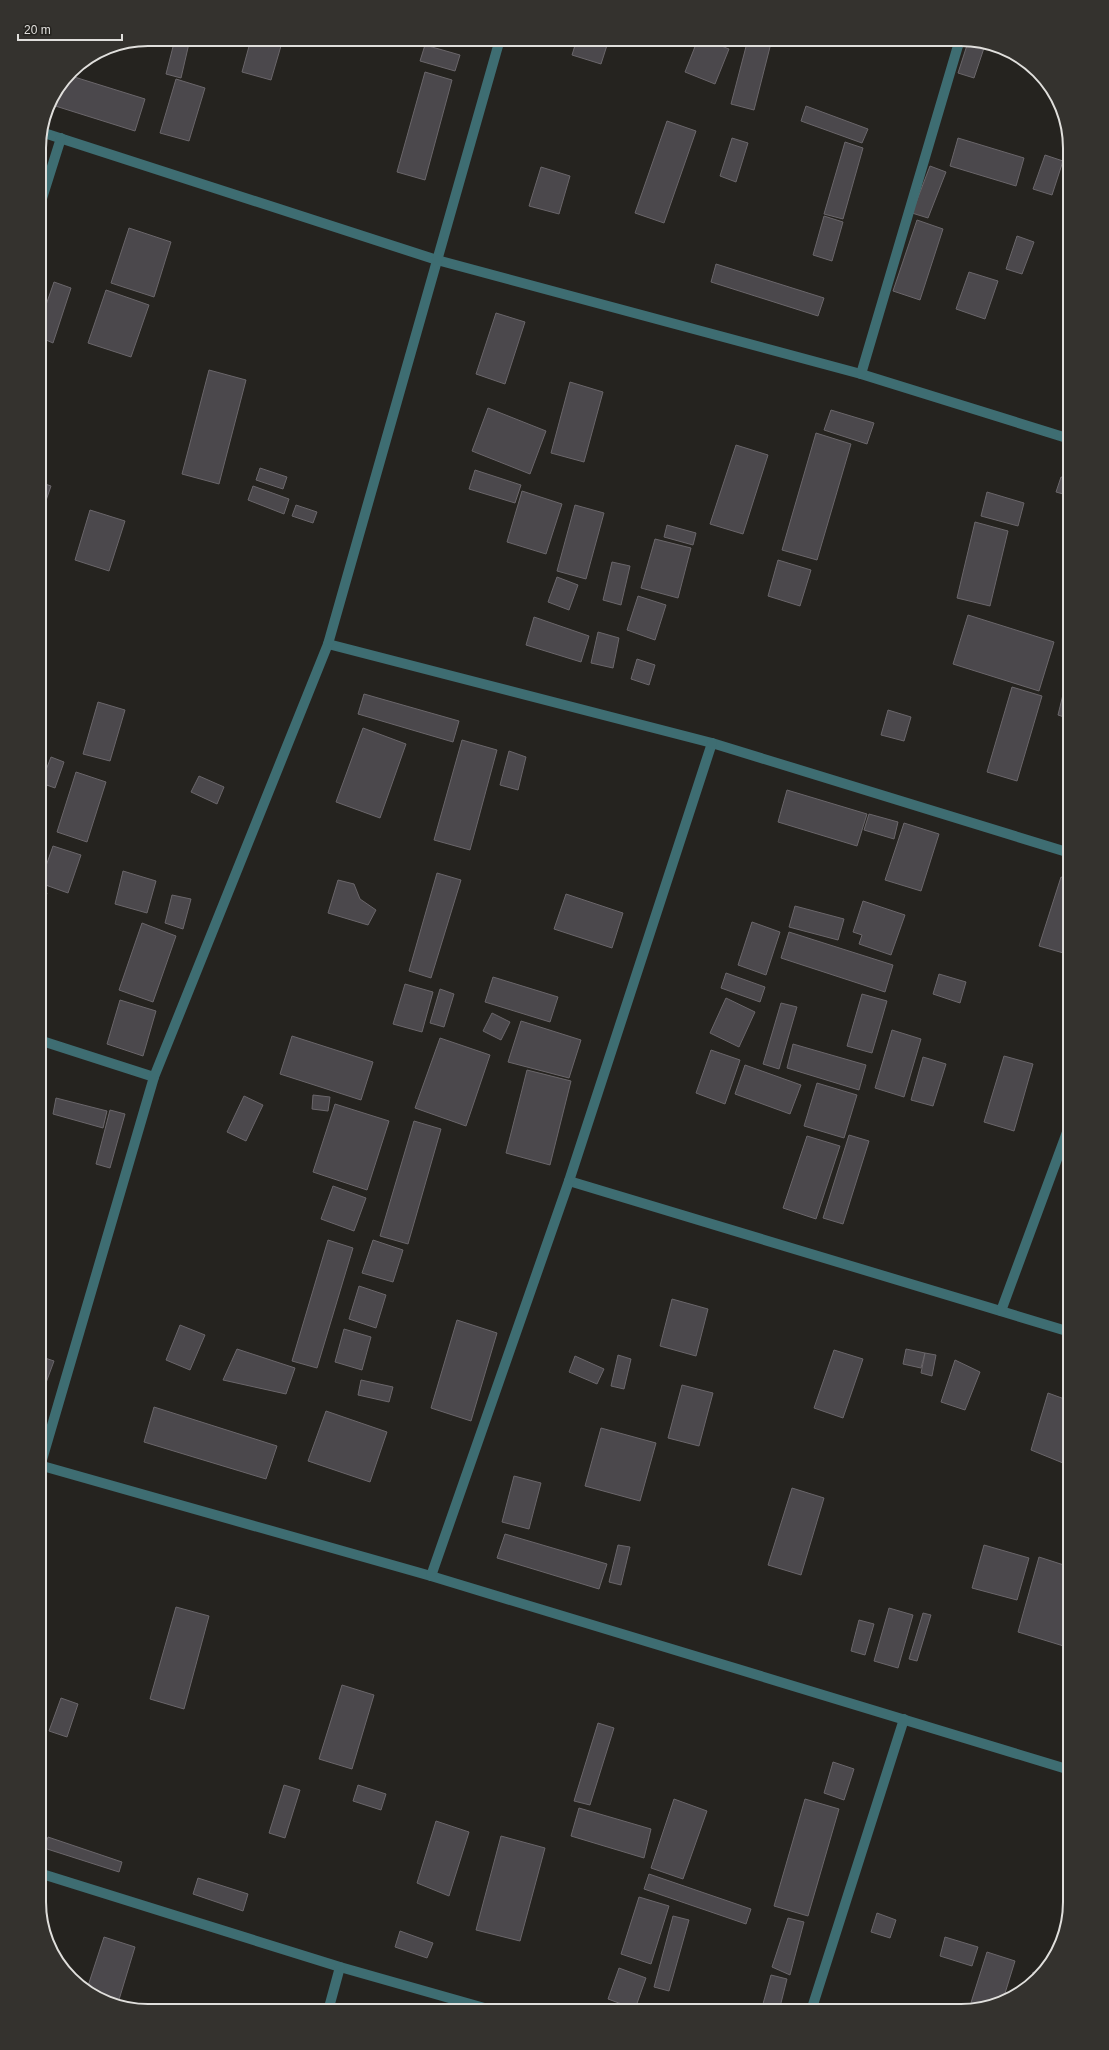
<svg xmlns="http://www.w3.org/2000/svg" width="1109" height="2050" viewBox="0 0 1109 2050" font-family="Helvetica,sans-serif">
	<style>
		.building { fill: #4b484c; stroke: #6a666a }
		.lines { fill: none; stroke-linecap: round; stroke-linejoin: round }
		.minor { stroke: #3e6d72; stroke-width: 10 }
		.rim { fill: none; stroke: #e0dfdc; stroke-width: 2 }
	</style>
	<rect width="100%" height="100%" fill="#25231f"/>
	<g class="building">
		<polygon points="175,39 190,39 181,78 166,74"/>
		<polygon points="251,39 283,39 271,80 242,72"/>
		<polygon points="577,39 609,39 601,64 572,55"/>
		<polygon points="698,39 704,39 729,49 715,84 685,72"/>
		<polygon points="748,39 772,39 754,110 731,104"/>
		<polygon points="969,39 985,45 974,78 958,73"/>
		<polygon points="425,45 460,55 455,71 420,61"/>
		<polygon points="425,72 452,80 425,180 397,172"/>
		<polygon points="68,75 145,99 135,131 49,104"/>
		<polygon points="176,79 205,88 189,141 160,133"/>
		<polygon points="806,106 868,129 862,143 801,121"/>
		<polygon points="667,121 696,131 664,223 635,213"/>
		<polygon points="732,138 748,143 736,182 720,176"/>
		<polygon points="958,138 1024,158 1016,186 950,166"/>
		<polygon points="845,142 863,148 843,219 824,214"/>
		<polygon points="1045,155 1063,161 1052,195 1033,189"/>
		<polygon points="930,166 946,172 928,218 912,213"/>
		<polygon points="541,167 570,176 559,214 529,206"/>
		<polygon points="824,216 843,222 832,261 813,255"/>
		<polygon points="917,220 943,229 920,300 893,291"/>
		<polygon points="129,228 171,242 154,297 111,283"/>
		<polygon points="1017,236 1034,242 1022,274 1006,269"/>
		<polygon points="716,264 824,298 818,316 711,282"/>
		<polygon points="969,272 998,281 985,319 956,309"/>
		<polygon points="54,282 71,288 53,343 39,337 39,325"/>
		<polygon points="106,290 149,305 131,357 88,343"/>
		<polygon points="496,313 525,322 505,384 476,374"/>
		<polygon points="209,370 246,380 219,484 182,474"/>
		<polygon points="570,382 603,392 584,462 551,453"/>
		<polygon points="488,408 546,431 530,474 472,451"/>
		<polygon points="831,410 874,423 867,444 824,430"/>
		<polygon points="816,433 851,444 817,560 782,550"/>
		<polygon points="736,445 768,455 743,534 710,524"/>
		<polygon points="260,468 287,477 283,489 256,480"/>
		<polygon points="475,470 521,485 515,503 469,489"/>
		<polygon points="1061,477 1070,479 1070,496 1056,492"/>
		<polygon points="39,482 51,486 41,515 39,514"/>
		<polygon points="253,486 289,499 284,514 248,500"/>
		<polygon points="522,491 562,504 546,554 507,542"/>
		<polygon points="987,492 1024,503 1018,526 981,516"/>
		<polygon points="296,505 317,512 313,523 292,516"/>
		<polygon points="575,505 604,513 586,579 557,571"/>
		<polygon points="90,510 125,521 109,571 75,560"/>
		<polygon points="975,522 1008,531 990,606 957,598"/>
		<polygon points="667,525 696,533 693,545 664,537"/>
		<polygon points="655,539 691,548 678,598 641,588"/>
		<polygon points="778,560 811,570 800,606 768,596"/>
		<polygon points="612,562 630,566 621,605 603,600"/>
		<polygon points="557,577 578,585 569,610 548,602"/>
		<polygon points="638,596 666,605 655,640 627,630"/>
		<polygon points="968,615 1054,642 1039,691 953,664"/>
		<polygon points="534,617 589,636 581,662 526,645"/>
		<polygon points="598,632 619,638 613,668 591,663"/>
		<polygon points="637,659 655,665 649,685 631,679"/>
		<polygon points="1070,666 1070,719 1058,715"/>
		<polygon points="1012,687 1042,696 1017,781 987,772"/>
		<polygon points="364,694 459,721 453,742 358,714"/>
		<polygon points="98,702 125,710 110,761 83,754"/>
		<polygon points="888,710 911,717 904,741 881,735"/>
		<polygon points="363,728 406,744 380,818 336,802"/>
		<polygon points="462,740 497,750 470,850 434,840"/>
		<polygon points="509,751 526,757 518,790 500,785"/>
		<polygon points="51,757 64,762 55,788 41,783"/>
		<polygon points="76,772 106,782 87,842 57,832"/>
		<polygon points="199,776 224,787 217,804 191,792"/>
		<polygon points="787,790 867,814 857,846 778,822"/>
		<polygon points="869,814 898,822 894,839 864,830"/>
		<polygon points="904,823 939,834 921,891 885,880"/>
		<polygon points="53,846 81,855 68,893 40,883"/>
		<polygon points="123,871 156,881 147,913 115,904"/>
		<polygon points="437,873 461,880 431,978 409,971"/>
		<polygon points="1061,877 1070,880 1070,945 1067,954 1039,946"/>
		<polygon points="338,880 354,884 360,899 376,910 368,925 328,913"/>
		<polygon points="39,890 47,893 39,919"/>
		<polygon points="566,894 623,913 612,948 554,929"/>
		<polygon points="172,895 191,899 183,929 165,923"/>
		<polygon points="863,901 905,915 891,955 859,944 862,935 853,932"/>
		<polygon points="795,906 844,919 838,940 789,927"/>
		<polygon points="752,922 780,932 766,975 738,965"/>
		<polygon points="142,923 176,936 153,1002 119,990"/>
		<polygon points="789,932 893,965 885,992 781,958"/>
		<polygon points="726,973 765,987 760,1002 721,988"/>
		<polygon points="939,974 966,982 960,1003 933,994"/>
		<polygon points="493,977 558,997 550,1022 485,1002"/>
		<polygon points="405,984 433,992 422,1032 393,1024"/>
		<polygon points="440,989 454,994 444,1027 430,1023"/>
		<polygon points="862,994 887,1001 872,1053 847,1046"/>
		<polygon points="726,998 755,1012 739,1047 710,1033"/>
		<polygon points="120,1000 156,1011 143,1056 107,1044"/>
		<polygon points="781,1003 797,1007 779,1069 763,1064"/>
		<polygon points="492,1013 510,1022 501,1040 483,1031"/>
		<polygon points="521,1021 581,1040 569,1078 508,1062"/>
		<polygon points="892,1030 921,1039 904,1097 875,1088"/>
		<polygon points="292,1036 373,1062 361,1100 280,1074"/>
		<polygon points="440,1038 490,1055 466,1126 415,1108"/>
		<polygon points="793,1044 866,1065 859,1090 787,1068"/>
		<polygon points="711,1050 740,1060 725,1104 696,1093"/>
		<polygon points="1004,1056 1033,1064 1014,1131 984,1122"/>
		<polygon points="923,1057 946,1064 933,1106 911,1100"/>
		<polygon points="745,1065 801,1085 790,1114 735,1094"/>
		<polygon points="527,1070 571,1081 550,1165 506,1153"/>
		<polygon points="817,1083 857,1095 844,1138 804,1126"/>
		<polygon points="313,1095 330,1097 328,1111 312,1109"/>
		<polygon points="244,1096 263,1105 246,1141 227,1132"/>
		<polygon points="56,1098 107,1111 103,1128 53,1114"/>
		<polygon points="335,1104 389,1121 367,1190 313,1172"/>
		<polygon points="110,1110 125,1114 110,1168 96,1164"/>
		<polygon points="414,1121 441,1129 408,1244 380,1236"/>
		<polygon points="849,1135 869,1141 843,1224 823,1218"/>
		<polygon points="807,1136 840,1146 816,1219 783,1208"/>
		<polygon points="333,1186 366,1198 354,1231 321,1219"/>
		<polygon points="328,1240 353,1248 317,1368 292,1361"/>
		<polygon points="373,1240 403,1250 393,1282 362,1273"/>
		<polygon points="359,1286 386,1295 376,1328 349,1319"/>
		<polygon points="672,1299 708,1309 696,1356 660,1346"/>
		<polygon points="457,1320 497,1333 471,1421 431,1408"/>
		<polygon points="180,1325 205,1335 190,1370 166,1360"/>
		<polygon points="344,1329 371,1337 362,1370 335,1362"/>
		<polygon points="237,1349 295,1368 286,1394 223,1380"/>
		<polygon points="906,1349 925,1353 921,1368 903,1364"/>
		<polygon points="834,1350 863,1359 843,1418 814,1408"/>
		<polygon points="925,1353 936,1355 932,1376 921,1373"/>
		<polygon points="618,1355 631,1359 624,1389 611,1386"/>
		<polygon points="39,1356 54,1361 43,1391 39,1389"/>
		<polygon points="575,1356 604,1369 597,1384 569,1372"/>
		<polygon points="955,1360 980,1372 965,1410 941,1402"/>
		<polygon points="361,1380 393,1387 389,1402 358,1395"/>
		<polygon points="682,1385 713,1393 699,1446 668,1438"/>
		<polygon points="1048,1393 1070,1401 1070,1439 1063,1463 1031,1450"/>
		<polygon points="154,1407 277,1446 266,1479 144,1442"/>
		<polygon points="326,1411 387,1432 370,1482 308,1461"/>
		<polygon points="601,1428 656,1443 640,1501 585,1486"/>
		<polygon points="514,1476 541,1483 529,1529 502,1522"/>
		<polygon points="792,1488 824,1498 801,1575 768,1565"/>
		<polygon points="505,1534 607,1564 599,1589 497,1558"/>
		<polygon points="618,1545 630,1547 621,1585 609,1582"/>
		<polygon points="984,1545 1029,1558 1017,1600 972,1588"/>
		<polygon points="1039,1557 1070,1567 1070,1648 1018,1632"/>
		<polygon points="176,1607 209,1616 184,1709 150,1699"/>
		<polygon points="889,1608 913,1615 898,1668 874,1661"/>
		<polygon points="923,1613 931,1615 917,1661 909,1659"/>
		<polygon points="859,1620 874,1624 865,1655 851,1651"/>
		<polygon points="342,1685 374,1695 352,1769 319,1759"/>
		<polygon points="61,1698 78,1704 67,1737 49,1731"/>
		<polygon points="598,1723 614,1728 590,1805 574,1801"/>
		<polygon points="833,1762 854,1769 844,1800 824,1793"/>
		<polygon points="284,1785 300,1790 285,1838 269,1833"/>
		<polygon points="358,1785 386,1794 381,1810 353,1801"/>
		<polygon points="674,1799 707,1811 683,1879 651,1868"/>
		<polygon points="805,1799 839,1809 808,1916 774,1906"/>
		<polygon points="579,1808 651,1829 644,1858 571,1836"/>
		<polygon points="436,1821 469,1832 449,1896 417,1883"/>
		<polygon points="501,1836 545,1848 520,1941 476,1930"/>
		<polygon points="48,1837 122,1862 119,1872 44,1848"/>
		<polygon points="649,1874 751,1909 746,1924 644,1889"/>
		<polygon points="198,1878 248,1894 243,1911 193,1894"/>
		<polygon points="639,1897 669,1906 651,1964 621,1954"/>
		<polygon points="877,1913 896,1920 890,1938 871,1932"/>
		<polygon points="673,1916 689,1920 669,1991 654,1987"/>
		<polygon points="788,1918 804,1922 790,1975 772,1967"/>
		<polygon points="400,1931 433,1943 427,1958 395,1947"/>
		<polygon points="104,1937 135,1947 118,2003 86,1992"/>
		<polygon points="945,1937 978,1947 972,1966 940,1956"/>
		<polygon points="987,1952 1015,1961 1002,2003 969,2009"/>
		<polygon points="619,1968 646,1978 635,2009 608,1999"/>
		<polygon points="1033,1972 1038,1974 1031,1980"/>
		<polygon points="771,1975 787,1979 779,2011 761,2011"/>
	</g>
	<g class="lines">
		<g class="minor">
			<polyline points="41,132 437,260 861,374 1070,439"/>
			<polyline points="39,208 61,138"/>
			<polyline points="861,374 960,39"/>
			<polyline points="328,644 712,743 1070,853"/>
			<polyline points="39,1040 154,1077"/>
			<polyline points="569,1181 1070,1332"/>
			<polyline points="1001,1311 1070,1124"/>
			<polyline points="39,1465 431,1576 1070,1770"/>
			<polyline points="39,1470 154,1077 328,644 500,39"/>
			<polyline points="431,1576 569,1181 712,743"/>
			<polyline points="39,1873 340,1967 495,2011"/>
			<polyline points="328,2011 340,1967"/>
			<polyline points="811,2011 904,1719"/>
		</g>
	</g>
	<path d="M0 0H1109V2050H0ZM148 46H961A102 102 0 0 1 1063 148V1902A102 102 0 0 1 961 2004H148A102 102 0 0 1 46 1902V148A102 102 0 0 1 148 46Z" fill="#34322e" fill-rule="evenodd"/>
	<path class="rim" d="M148 46H961A102 102 0 0 1 1063 148V1902A102 102 0 0 1 961 2004H148A102 102 0 0 1 46 1902V148A102 102 0 0 1 148 46Z"/>
	<path d="M18 34v6h104v-6" fill="none" stroke="#e0dfdc" stroke-width="2"/>
	<text x="24" y="34" font-size="12" fill="#e0dfdc" stroke="#25231f" stroke-width="3" paint-order="stroke">20 m</text>
</svg>
